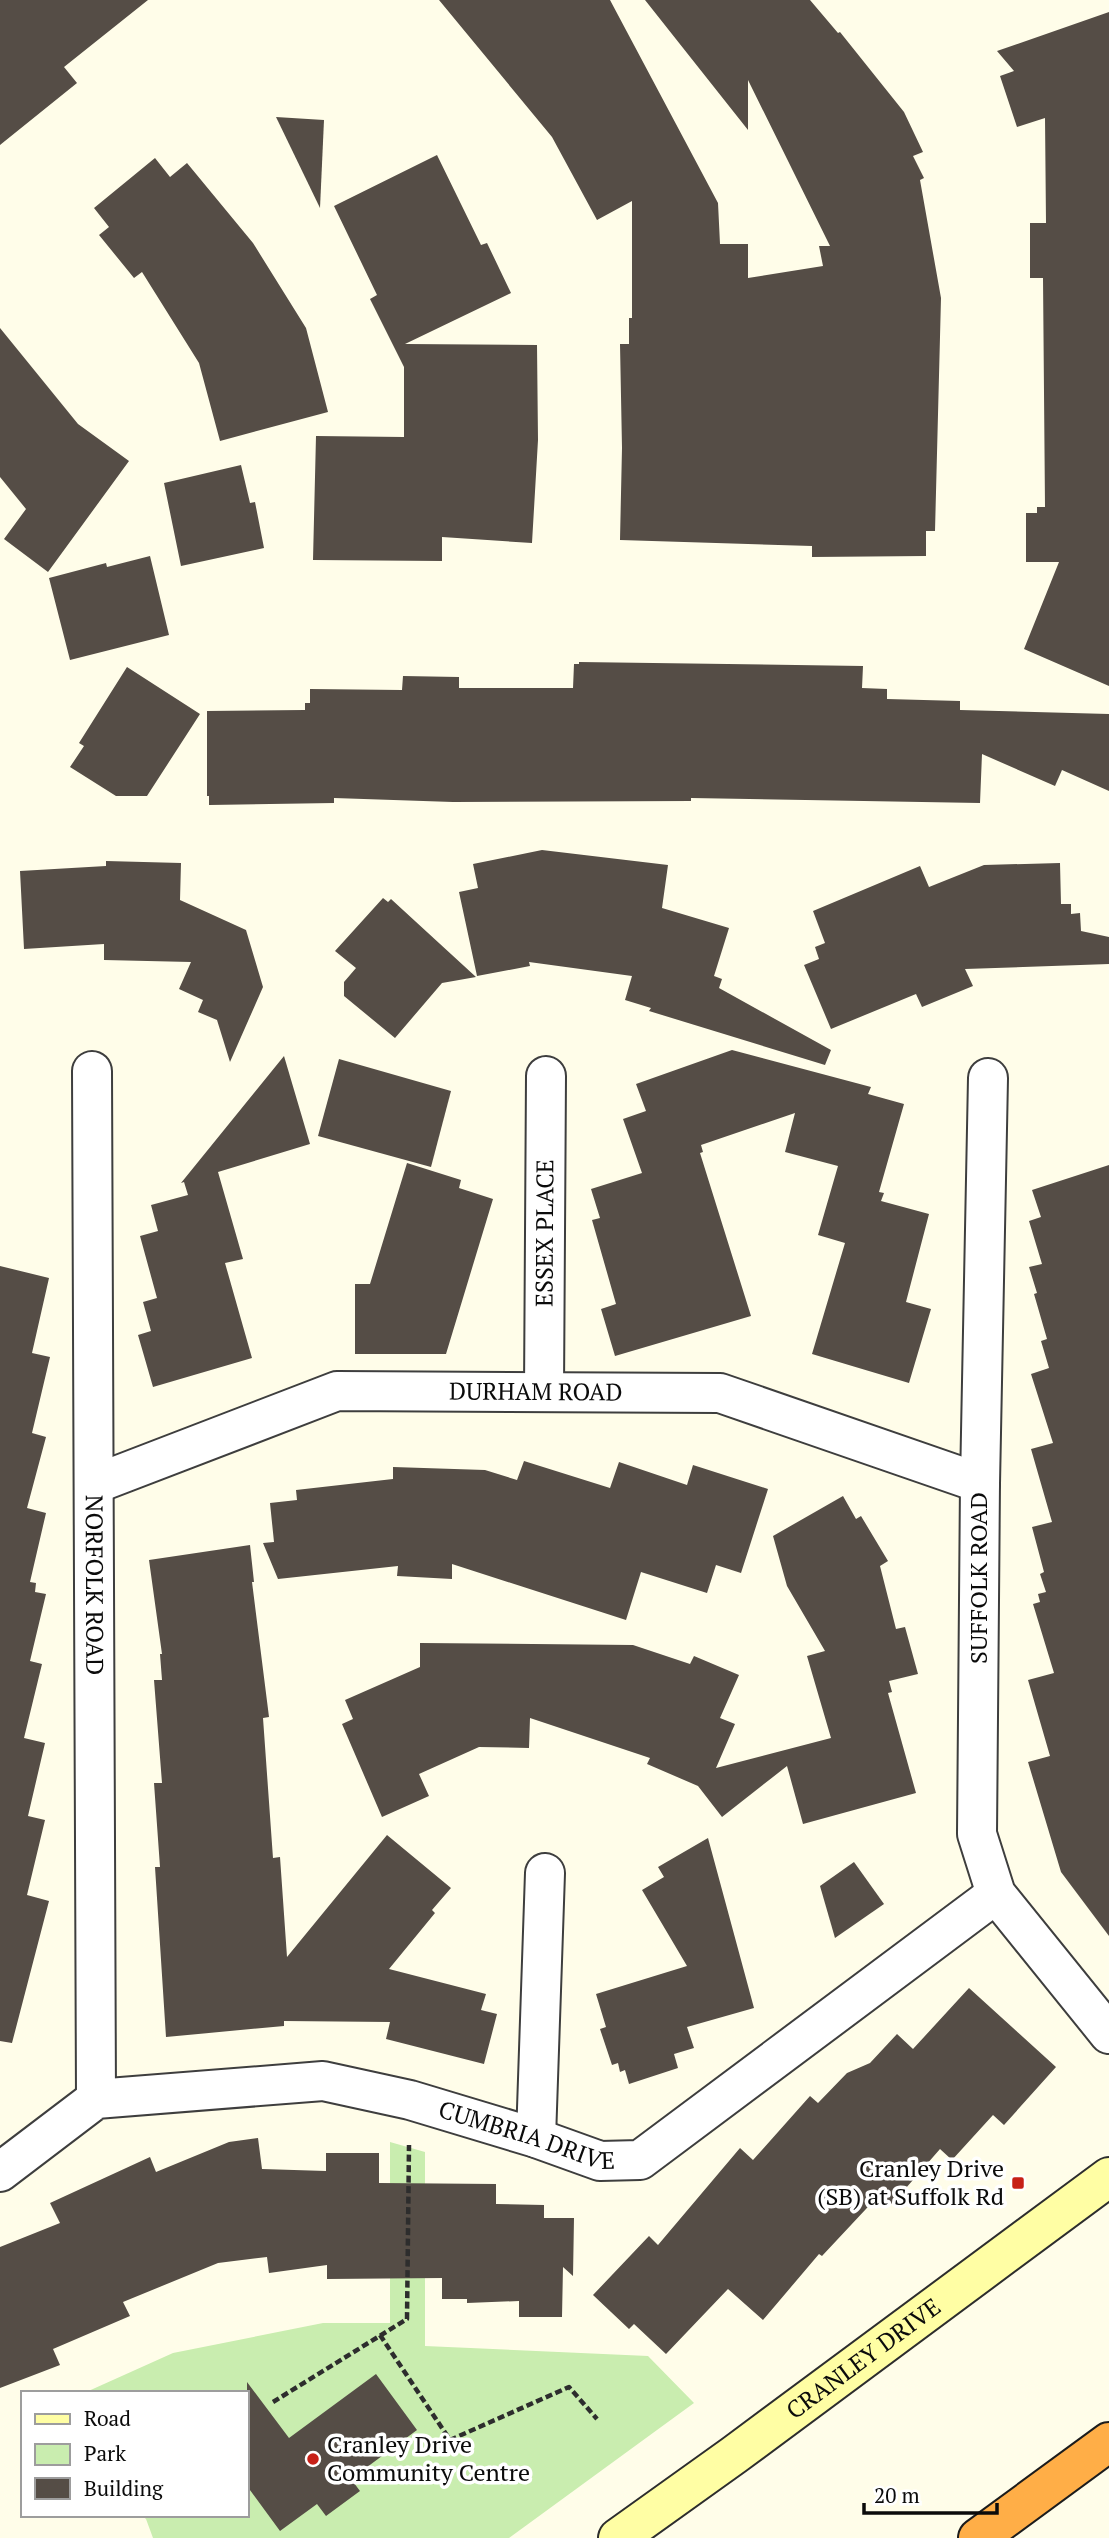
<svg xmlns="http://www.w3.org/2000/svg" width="1109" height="2538" viewBox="0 0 1109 2538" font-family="'PT Serif',serif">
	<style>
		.green { fill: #c9edaf }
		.building { fill: #554d46 }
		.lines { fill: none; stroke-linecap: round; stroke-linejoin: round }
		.street-casing { stroke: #3e3e3e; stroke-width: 42 }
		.secondary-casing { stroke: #2d2d2d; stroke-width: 42 }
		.highway-casing { stroke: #1c1c1c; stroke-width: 42 }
		.path { stroke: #2d2d2d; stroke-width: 4.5; stroke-dasharray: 7 3.5; stroke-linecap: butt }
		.street { stroke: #fff; stroke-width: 38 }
		.secondary { stroke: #fffea4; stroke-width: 38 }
		.highway { stroke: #ffae47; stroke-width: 38 }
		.poi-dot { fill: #c72017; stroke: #fff; stroke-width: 2.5 }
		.labels { text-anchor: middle; stroke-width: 7; stroke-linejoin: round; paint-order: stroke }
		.street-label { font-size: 24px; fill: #0b0b0b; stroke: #fff }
		.poi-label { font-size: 24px; fill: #0b0b0b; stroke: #fff; text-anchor: end }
	</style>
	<rect width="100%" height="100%" fill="#fffde9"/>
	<polygon class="green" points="390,2142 425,2152 425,2346 648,2356 694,2403 509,2538 153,2538 146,2519 141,2515 247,2515 247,2393 84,2393 173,2353 323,2323 390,2323"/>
	<g class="building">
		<polygon points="0,0 148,0 64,67 77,83 0,145"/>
		<polygon points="439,0 610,0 718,203 720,244 748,244 748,278 823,266 819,246 830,246 748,80 748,130 645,0 810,0 838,33 840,32 904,112 923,152 913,156 924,178 920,180 941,298 935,531 926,531 926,556 812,557 812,546 620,540 622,448 620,344 629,344 629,318 632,318 632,201 597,220 552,137"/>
		<polygon points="1109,12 1109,686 1024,649 1059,562 1026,562 1026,513 1037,513 1037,507 1045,507 1043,278 1030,278 1030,223 1046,223 1045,118 1017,127 1000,76 1014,71 997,51"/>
		<polygon points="276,117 324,120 320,208"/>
		<polygon points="437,155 481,245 487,243 511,293 405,344 537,345 538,440 532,543 442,537 442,561 313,560 316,436 404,437 404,367 370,299 377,295 334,206"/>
		<polygon points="155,158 170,177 187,163 253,243 306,328 328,412 220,441 199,363 142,272 134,278 99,235 109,227 94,208"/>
		<polygon points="0,328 78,424 129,461 48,572 4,539 26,509 0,477"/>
		<polygon points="241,465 250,503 255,502 264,548 181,566 164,483"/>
		<polygon points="150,556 169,635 70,660 49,578 106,563 107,567"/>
		<polygon points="579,662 863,666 862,688 887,689 887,699 960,701 960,710 1109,714 1109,791 1062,770 1055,786 982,754 980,803 691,798 691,801 453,802 334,798 334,803 209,805 209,796 207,796 207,711 305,710 305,703 310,703 310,689 402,690 403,676 459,677 459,688 573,688 574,664 579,664"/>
		<polygon points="127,667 200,714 147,796 116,796 70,767 84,746 79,743"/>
		<polygon points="542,850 668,865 662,908 729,928 714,976 722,979 719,988 831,1050 825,1065 649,1011 651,1008 625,1000 632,976 529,962 530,966 477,976 459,892 478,888 473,864"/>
		<polygon points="106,861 181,863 180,900 246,930 263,987 230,1062 217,1020 198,1012 203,1000 179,989 191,962 104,960 104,944 24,949 20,871 106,866"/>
		<polygon points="1060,863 1061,904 1071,904 1071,914 1080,913 1081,931 1109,937 1109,964 965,969 973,986 922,1007 916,994 831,1029 804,965 819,959 815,947 825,943 813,911 920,866 929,887 984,865"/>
		<polygon points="383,898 388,902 391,899 476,977 442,983 395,1038 344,996 344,982 356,968 335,951"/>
		<polygon points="732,1050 871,1087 868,1094 904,1104 879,1192 884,1193 881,1201 929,1214 906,1302 931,1309 909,1383 812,1354 845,1243 818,1235 838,1166 785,1152 795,1113 701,1145 703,1152 700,1153 751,1316 615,1356 601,1309 616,1304 592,1220 600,1218 591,1189 642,1173 623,1119 646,1111 636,1084"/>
		<polygon points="284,1056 310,1144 218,1172 243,1259 225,1263 252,1358 153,1387 138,1335 151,1331 143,1302 157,1298 140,1236 158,1231 151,1205 188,1195 184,1182 181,1183"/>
		<polygon points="339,1059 451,1091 431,1167 318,1136"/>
		<polygon points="407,1163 461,1180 459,1188 493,1199 446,1354 355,1354 355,1284 370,1284"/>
		<polygon points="1109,1165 1109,1936 1061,1872 1028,1762 1050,1756 1028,1680 1054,1673 1033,1604 1040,1602 1038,1594 1046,1592 1040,1574 1044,1572 1032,1527 1052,1522 1031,1449 1053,1443 1031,1374 1049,1368 1041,1341 1047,1339 1034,1294 1037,1293 1029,1267 1042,1264 1029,1221 1041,1217 1032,1190"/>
		<polygon points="0,1266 49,1278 32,1353 50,1357 32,1433 46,1437 27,1508 46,1513 30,1582 36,1583 35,1592 46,1594 30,1661 42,1664 24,1738 45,1743 28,1816 45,1820 27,1895 49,1901 12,2043 0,2041"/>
		<polygon points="524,1461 610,1488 619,1462 687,1485 693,1465 768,1489 741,1573 716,1565 707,1593 641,1572 626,1620 452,1564 452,1579 397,1576 398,1566 278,1579 263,1543 274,1542 270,1503 297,1500 296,1490 393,1479 393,1467 485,1470 517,1480"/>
		<polygon points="843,1496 856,1519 861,1516 888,1561 880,1566 896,1629 905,1627 918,1674 889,1681 892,1692 888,1693 916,1793 803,1824 787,1766 722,1817 698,1786 647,1764 650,1758 530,1718 529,1748 479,1747 419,1774 429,1796 382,1817 342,1724 353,1719 345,1700 420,1667 420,1643 633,1645 690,1664 694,1656 739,1675 720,1718 735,1724 716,1768 831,1738 807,1656 825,1651 787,1586 773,1536"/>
		<polygon points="250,1545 254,1582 252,1582 269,1717 263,1718 273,1858 280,1857 287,1957 387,1835 451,1888 432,1910 435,1913 389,1969 486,1994 481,2010 497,2014 484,2064 386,2039 390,2022 284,2021 284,2026 166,2037 155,1867 160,1867 154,1783 162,1783 154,1680 162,1680 160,1654 162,1654 149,1560"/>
		<polygon points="708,1838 754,2008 687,2027 694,2048 674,2054 678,2068 629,2084 625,2070 620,2072 618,2063 612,2065 600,2029 606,2027 596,1994 687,1966 642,1890 664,1877 658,1867"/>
		<polygon points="854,1862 884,1904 835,1938 820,1886"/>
		<polygon points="969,1988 1056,2067 1004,2125 993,2115 952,2160 940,2149 892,2204 880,2194 822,2256 819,2254 763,2320 728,2289 666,2354 634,2324 629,2329 593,2295 649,2236 658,2245 740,2148 753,2160 810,2096 818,2103 847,2073 870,2063 897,2034 913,2049"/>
		<polygon points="258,2138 262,2169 326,2171 326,2153 379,2153 379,2183 496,2184 496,2204 544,2205 544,2218 574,2218 573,2276 563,2267 562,2317 519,2317 519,2301 467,2303 467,2299 442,2299 442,2278 327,2279 327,2265 269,2273 267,2257 218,2263 123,2302 130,2316 53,2349 60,2365 0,2388 0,2247 60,2223 50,2203 150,2157 156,2172 229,2142"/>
		<polygon points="376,2374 417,2430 351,2479 360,2491 326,2516 317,2504 280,2531 247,2486 247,2382 289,2438"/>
	</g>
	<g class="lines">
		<defs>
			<g id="street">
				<path id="s1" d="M92,1071L96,2099"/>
				<polyline points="988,1078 980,1483 977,1834 996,1894 1109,2034"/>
				<path id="s2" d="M544,1391L546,1076"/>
				<path id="s3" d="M95,1484L337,1391L720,1393L980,1483"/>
				<polyline points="536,2138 545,1873"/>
				<path id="s4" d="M0,2172L96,2099L323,2081L410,2100L536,2138L600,2161L640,2160L996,1894"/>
			</g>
			<g id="secondary">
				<path id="s5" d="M618,2538L734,2455L1109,2177"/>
			</g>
			<polyline id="highway" points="978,2538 1109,2442"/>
		</defs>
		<use href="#street" class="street-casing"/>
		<use href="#secondary" class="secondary-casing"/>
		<use href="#highway" class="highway-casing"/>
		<g class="path">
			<polyline points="380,2335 450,2440 569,2387 597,2419"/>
			<polyline points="273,2402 407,2319 409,2145"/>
		</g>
		<use href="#street" class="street"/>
		<use href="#secondary" class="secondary"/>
		<use href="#highway" class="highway"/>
	</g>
	<g class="poi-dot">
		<rect x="1011" y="2176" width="14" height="14" rx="3.5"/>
		<circle cx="313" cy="2459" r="7"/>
	</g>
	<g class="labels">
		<g class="street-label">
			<text dy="8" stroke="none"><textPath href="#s2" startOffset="158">ESSEX PLACE</textPath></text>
			<text dy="8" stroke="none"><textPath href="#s3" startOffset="458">DURHAM ROAD</textPath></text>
			<text transform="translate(979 1578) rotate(-90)" y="8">SUFFOLK ROAD</text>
			<text dy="8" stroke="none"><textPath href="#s1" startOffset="514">NORFOLK ROAD</textPath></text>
			<text dy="8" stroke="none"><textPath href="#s4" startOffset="560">CUMBRIA DRIVE</textPath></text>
			<text dy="8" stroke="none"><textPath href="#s5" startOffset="304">CRANLEY DRIVE</textPath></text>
		</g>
		<g class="poi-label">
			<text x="1004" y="2177">Cranley Drive<tspan x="1004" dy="28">(SB) at Suffolk Rd</tspan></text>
			<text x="327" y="2453" text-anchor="start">Cranley Drive<tspan x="327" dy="28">Community Centre</tspan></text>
		</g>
	</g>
	<rect x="21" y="2391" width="228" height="126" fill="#ffffff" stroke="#9d9d9d" stroke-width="2"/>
	<rect x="35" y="2414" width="35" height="10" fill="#fffea4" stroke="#9d9d9d" stroke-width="2"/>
	<text x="84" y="2426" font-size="21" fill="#0b0b0b">Road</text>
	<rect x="35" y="2444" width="35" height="21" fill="#c9edaf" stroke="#9d9d9d" stroke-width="2"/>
	<text x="84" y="2461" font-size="21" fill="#0b0b0b">Park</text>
	<rect x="35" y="2478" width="35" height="21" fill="#554d46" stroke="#9d9d9d" stroke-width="2"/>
	<text x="84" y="2496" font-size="21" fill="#0b0b0b">Building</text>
	<path d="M864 2503v10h133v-10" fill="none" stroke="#0b0b0b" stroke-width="3.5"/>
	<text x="874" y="2503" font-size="21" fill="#0b0b0b" stroke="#ffffff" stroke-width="5" paint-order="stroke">20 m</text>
</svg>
